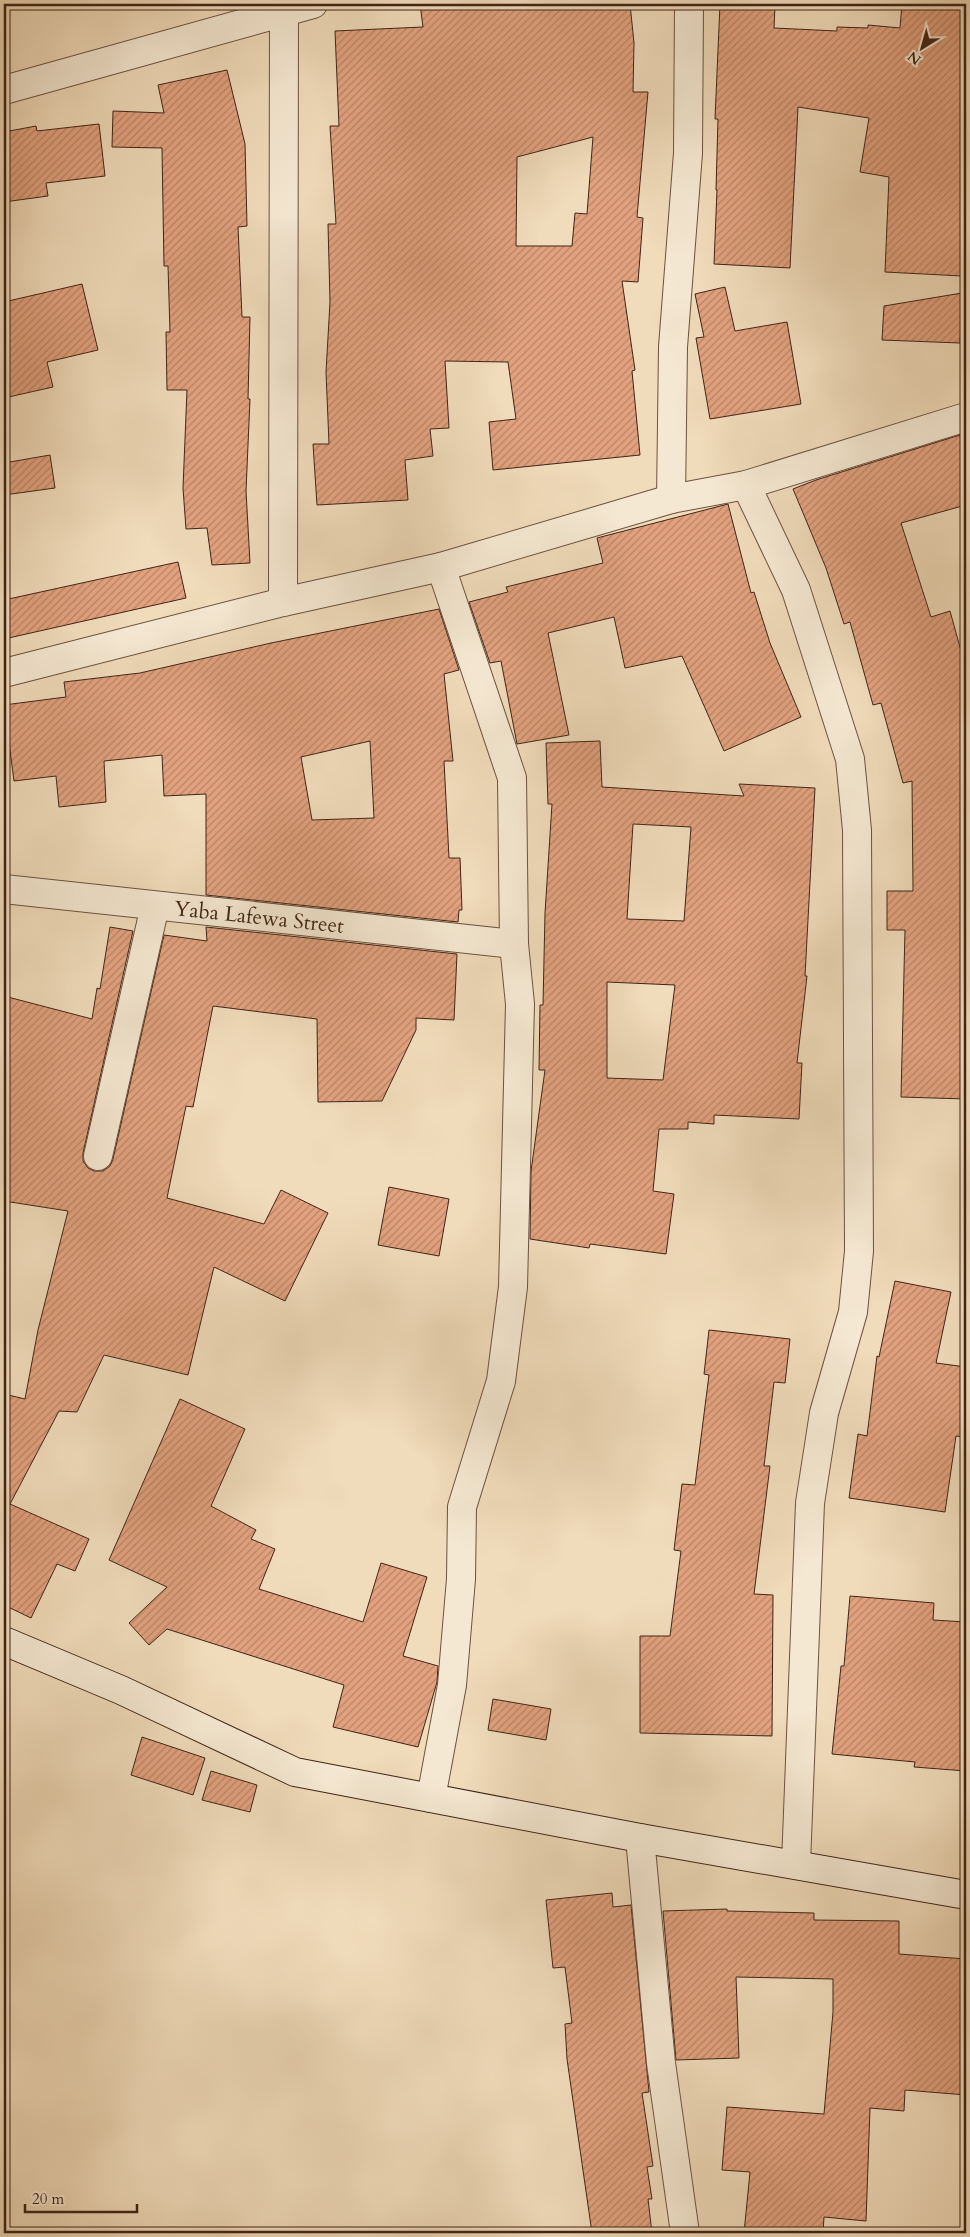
<svg xmlns="http://www.w3.org/2000/svg" width="970" height="2237" viewBox="0 0 970 2237" font-family="Cardo,serif">
	<style>
		.building { fill: url(#building-hatch); stroke: #402417; fill-rule: evenodd }
		.lines { fill: none; stroke-linecap: round; stroke-linejoin: round }
		.minor-casing { stroke: #6c5240; stroke-width: 30 }
		.secondary-casing { stroke: #402417; stroke-width: 30 }
		.minor { stroke: #f5e8d2; stroke-width: 28 }
		.secondary { stroke: #f5e8d2; stroke-width: 28 }
		.labels { text-anchor: middle; stroke-width: 4; stroke-linejoin: round; paint-order: stroke }
		.street-label { font-size: 21px; fill: #402417; stroke: #f5e8d2 }
	</style>
	<defs>
		<pattern id="building-hatch" width="6" height="6" patternUnits="userSpaceOnUse" patternTransform="scale(1.25)"><rect width="6" height="6" fill="#e3a27f"/><path d="M-1 1l2-2M0 6l6-6M5 7l2-2" fill="none" stroke="#b98467"/></pattern>
	</defs>
	<rect width="100%" height="100%" fill="#f0dbba"/>
	<filter id="stains"><feTurbulence type="fractalNoise" baseFrequency=".004" numOctaves="4"/><feColorMatrix values="0 0 0 0 .2 0 0 0 0 .09 0 0 0 0 .02 0 0 0 .5 -.17"/></filter>
	<radialGradient id="worn" r=".72"><stop offset=".6" stop-color="#630" stop-opacity="0"/><stop offset="1" stop-color="#630" stop-opacity=".3"/></radialGradient>
	<g class="building">
		<path d="M420,4H630L634,43L633,92H648L637,217L643,218L638,282L622,281L635,370L632,371L640,455L493,470L489,422L516,419L508,362L445,361L449,428L430,429L433,456L405,460L408,500L317,505L313,444H329L326,372L330,302L328,224H336L330,126H339L335,31L423,27ZM593,137L587,214L575,213L572,246H516L517,157Z"/>
		<polygon points="720,4 775,6 774,28 837,31 837,27 868,28 868,25 900,28 902,4 966,4 966,233 964,233 962,276 885,272 889,177 860,172 869,118 798,107 790,268 714,264 717,190 716,190 718,119 715,119"/>
		<polygon points="227,70 245,144 247,226 238,227 242,317 250,317 248,399 250,399 246,491 250,563 212,565 207,528 186,529 183,488 187,390 167,390 166,332 170,332 168,266 164,266 162,148 112,147 113,111 164,113 158,85"/>
		<polygon points="99,124 105,176 46,183 48,196 4,202 4,132 36,126 37,131"/>
		<polygon points="82,284 98,350 47,362 53,387 4,398 4,302"/>
		<polygon points="725,287 735,331 787,322 801,404 710,419 696,338 704,337 695,294"/>
		<polygon points="962,293 960,343 882,340 884,306"/>
		<polygon points="960,435 966,458 966,505 901,523 931,617 950,611 966,669 966,1099 901,1097 905,930 887,930 887,891 913,891 912,781 903,783 881,703 873,705 850,622 844,624 826,568 793,489 816,480"/>
		<polygon points="50,455 55,488 4,495 4,463"/>
		<polygon points="728,504 751,593 754,592 770,643 801,717 724,751 682,656 625,668 614,617 548,633 569,735 517,744 501,661 490,663 469,602 508,592 506,587 603,563 597,538"/>
		<polygon points="178,562 186,598 4,639 4,600"/>
		<path d="M439,609L459,670L444,674L453,761H444L449,858H460L462,910H459L458,922L206,895V794L164,796L162,755L104,761L106,802L59,807L56,776L14,781L4,705L66,697L64,682L140,673L271,643ZM370,741L374,818L312,820L301,757Z"/>
		<path d="M600,741L602,787L744,796L739,784L815,788L805,976H807L797,1063H802L799,1119L714,1115V1124L688,1122V1129H659L653,1191L674,1194L666,1254L590,1244L589,1248L530,1239L531,1171L545,1070H539L540,1005H543L545,913L552,804H548L546,743ZM633,824L691,827L684,921L627,919ZM607,982L675,985L663,1080L607,1078Z"/>
		<polygon points="110,927 133,931 83,1153 83,1161 88,1168 94,1171 103,1171 110,1166 113,1159 164,935 207,941 206,927 457,954 454,1020 416,1018 416,1030 382,1101 318,1102 317,1019 213,1006 193,1107 186,1106 167,1198 264,1224 281,1190 328,1213 285,1301 214,1267 188,1375 104,1355 77,1412 59,1411 10,1504 89,1539 75,1571 57,1564 31,1618 4,1605 4,1394 25,1399 38,1330 68,1211 4,1201 4,996 92,1019 97,988 100,989"/>
		<polygon points="389,1187 449,1199 439,1256 378,1245"/>
		<polygon points="895,1281 951,1292 936,1363 966,1367 966,1414 964,1437 956,1436 945,1512 849,1498 858,1434 867,1436 877,1356 879,1357"/>
		<polygon points="709,1330 790,1339 785,1383 774,1382 764,1466 770,1466 754,1594 773,1595 772,1736 640,1733 640,1636 670,1636 681,1551 674,1550 682,1484 695,1485 709,1375 704,1374"/>
		<polygon points="180,1399 245,1429 211,1506 256,1530 251,1539 275,1549 259,1589 363,1622 381,1563 427,1577 403,1656 438,1666 437,1682 418,1747 333,1727 344,1685 167,1629 149,1645 129,1623 167,1587 109,1560"/>
		<polygon points="850,1596 934,1603 933,1620 966,1622 966,1771 914,1767 915,1762 832,1754 841,1666 844,1666"/>
		<polygon points="493,1699 551,1709 546,1740 488,1730"/>
		<polygon points="142,1737 205,1758 193,1795 131,1775"/>
		<polygon points="211,1771 257,1785 250,1812 202,1800"/>
		<polygon points="612,1893 613,1907 631,1905 649,2092 642,2093 653,2166 647,2167 652,2199 648,2199 652,2233 592,2233 567,2059 565,2024 572,2023 565,1967 553,1968 546,1900"/>
		<polygon points="727,1909 727,1911 814,1913 814,1920 899,1921 899,1954 966,1959 966,2095 905,2090 904,2111 870,2108 866,2221 824,2217 823,2233 744,2233 750,2172 722,2170 727,2107 824,2114 833,2012 833,1979 736,1977 739,2058 676,2060 663,1911"/>
	</g>
	<g class="lines">
		<defs>
			<g id="minor">
				<polyline points="4,90 313,4"/>
				<polyline points="746,485 796,590 850,759 857,830 859,1251 853,1312 824,1413 810,1503 796,1864"/>
				<polyline points="671,499 673,347 688,153 689,4"/>
				<polyline points="283,602 284,4"/>
				<polyline points="4,673 283,602 441,567 671,499 746,485 966,417"/>
				<polyline points="4,889 514,944"/>
				<polyline points="98,1156 155,906"/>
				<polyline points="431,1798 452,1685 461,1579 462,1507 501,1381 513,1287 520,1004 514,944 512,778 441,567"/>
				<polyline points="640,1838 661,2063 685,2233"/>
			</g>
			<polyline id="secondary" points="4,1641 121,1690 295,1772 640,1838 966,1895"/>
		</defs>
		<use href="#minor" class="minor-casing"/>
		<use href="#secondary" class="secondary-casing"/>
		<use href="#minor" class="minor"/>
		<use href="#secondary" class="secondary"/>
	</g>
	<g class="labels">
		<g class="street-label">
			<text transform="translate(259 917) rotate(6)" y="7">Yaba Lafewa Street</text>
		</g>
	</g>
	<rect width="970" height="2237" fill="none" stroke="#f0dbba" stroke-width="20"/>
	<rect x="5" y="5" width="960" height="2227" fill="none" stroke="#402417" stroke-width="2.5"/>
	<rect x="10" y="10" width="950" height="2217" fill="none" stroke="#402417"/>
	<g transform="translate(922 48) rotate(217)" stroke="#f5e8d2" stroke-width="4" paint-order="stroke">
	<path d="M0-4L9 19L0 12L-9 19Z" fill="#402417"/>
	<text y="-8" font-size="14" font-weight="bold" text-anchor="middle" fill="#402417">N</text>
	</g>
	<path d="M25 2204v8h112v-8" fill="none" stroke="#402417" stroke-width="2.5"/>
	<text x="32" y="2204" font-size="15" fill="#402417" stroke="#f5e8d2" stroke-width="4" paint-order="stroke">20 m</text>
	<rect width="100%" height="100%" filter="url(#stains)"/>
	<rect width="100%" height="100%" fill="url(#worn)"/>
</svg>
